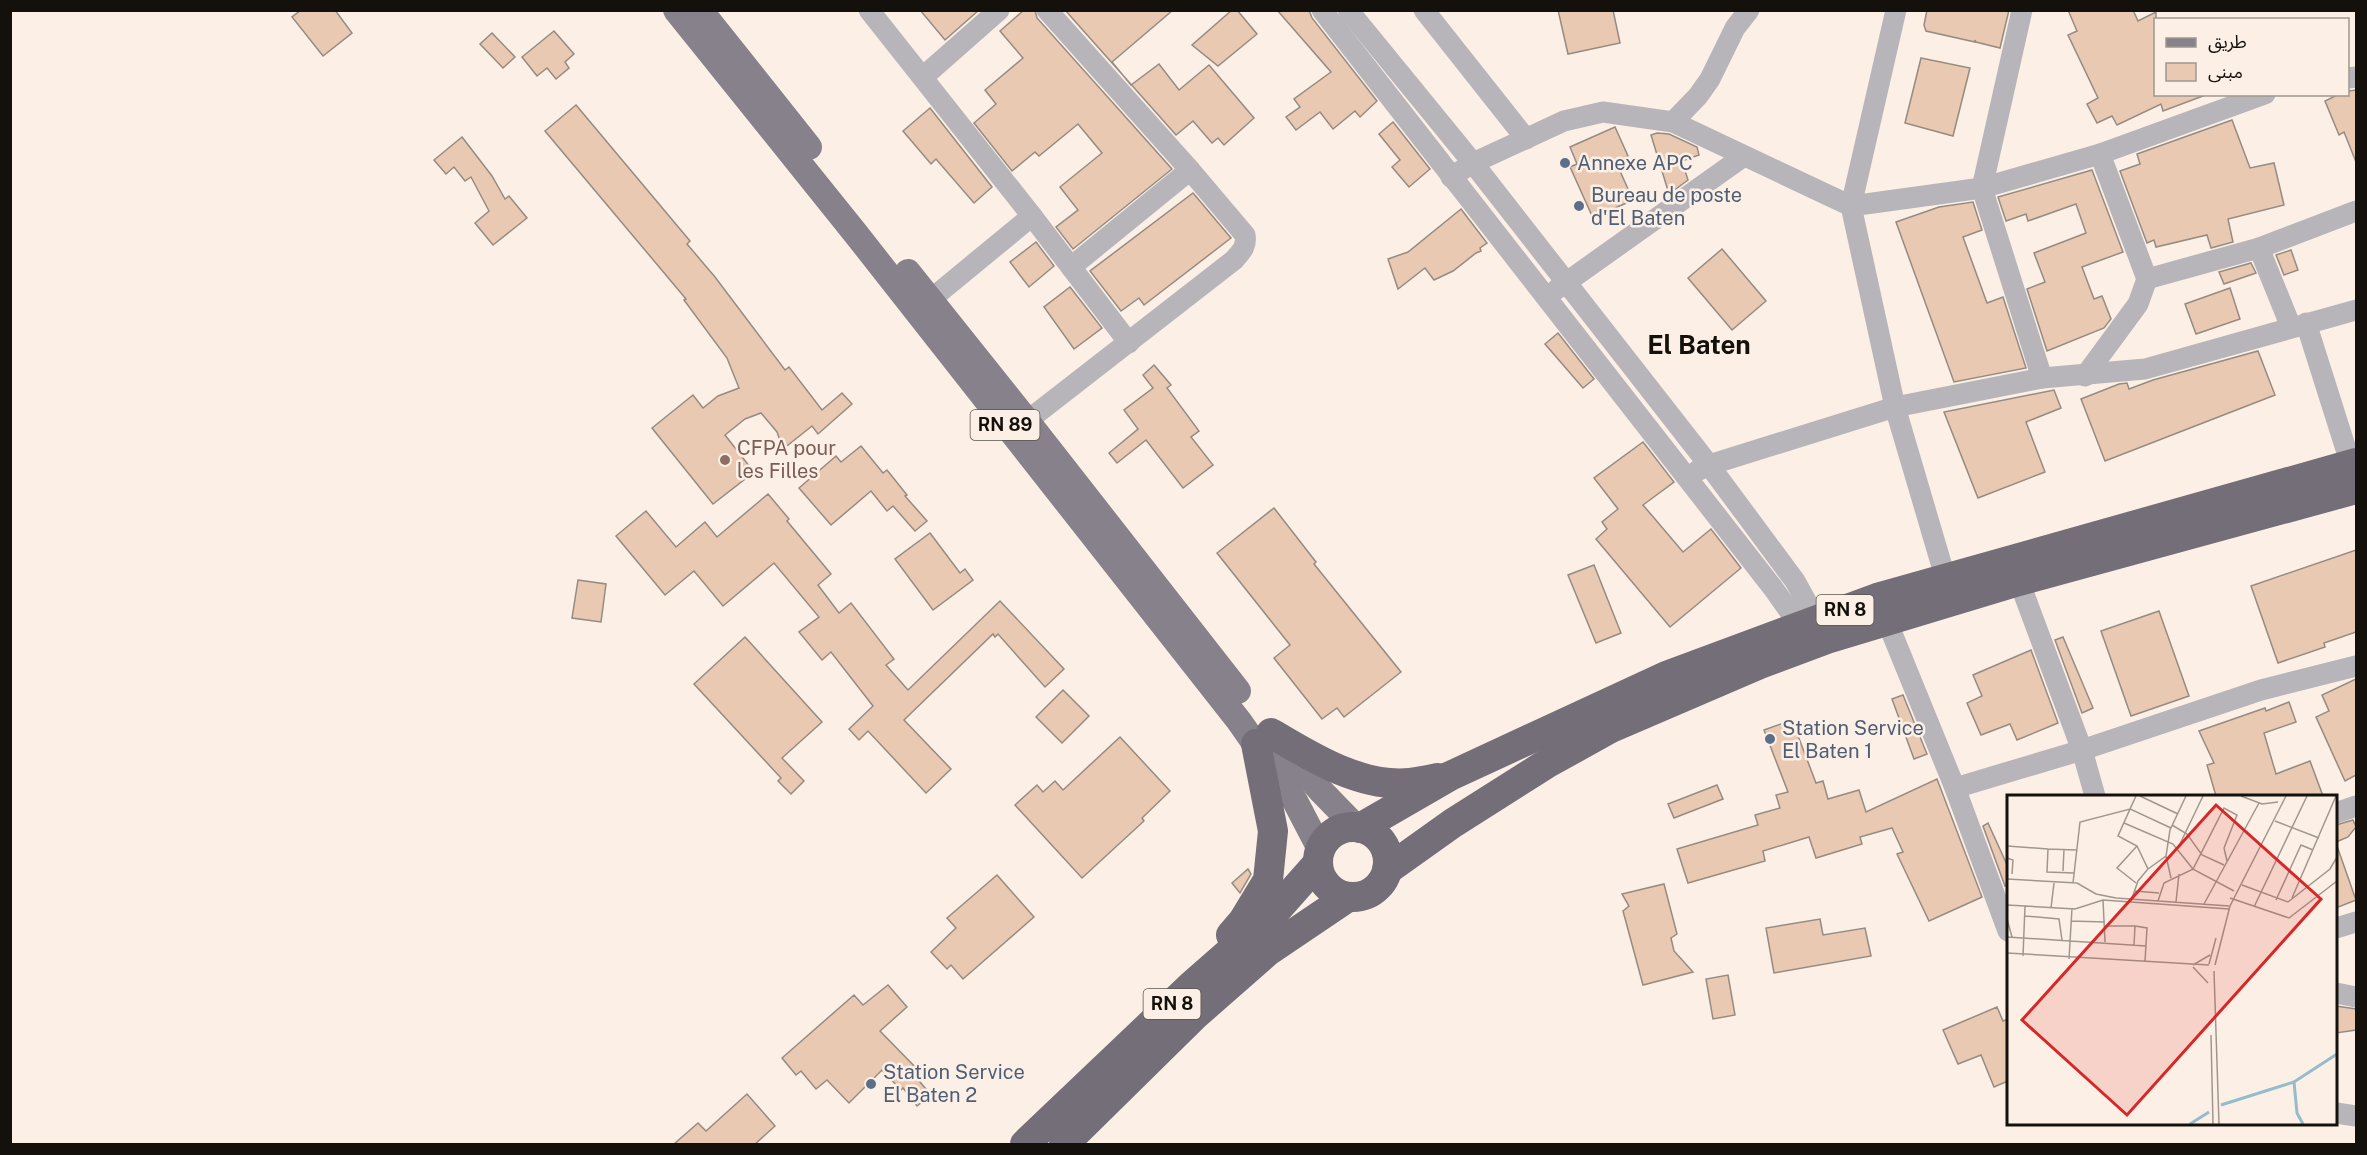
<svg xmlns="http://www.w3.org/2000/svg" width="2367" height="1155" viewBox="0 0 2367 1155" font-family="'Public Sans','Noto Sans Arabic',sans-serif">
	<style>
		.building { fill: #e9c9b2; stroke: #968b82; stroke-width: 1.5 }
		.lines { fill: none; stroke-linecap: round; stroke-linejoin: round }
		.minor { stroke: #b8b5ba; stroke-width: 21 }
		.major { stroke: #86818a; stroke-width: 26 }
		.highway { stroke: #746e79; stroke-width: 30 }
		.service-dot { fill: #5c6f8a; stroke: #fcf0e6; stroke-width: 2 }
		.education-dot { fill: #8d6e63; stroke: #fcf0e6; stroke-width: 2 }
		.labels { text-anchor: middle; stroke-width: 5; stroke-linejoin: round; paint-order: stroke }
		.shield { fill: #fcf0e6; stroke: #5a544e; stroke-width: 1.5 }
		.shield-label { font-size: 18px; font-weight: bold; fill: #14110d }
		.service-label { font-size: 20px; fill: #4e5e75; stroke: #fcf0e6; text-anchor: start }
		.education-label { font-size: 20px; fill: #785e54; stroke: #fcf0e6; text-anchor: start }
		.district-label { font-size: 26px; font-weight: bold; fill: #14110d; stroke: #fcf0e6 }
		.inset-river { fill: none; stroke: #94bccb; stroke-width: 3 }
		.inset-road { fill: none; stroke: #9f978f; stroke-width: 1.5 }
		.view { fill: #d62828; fill-opacity: 0.15; stroke: #d62828; stroke-width: 3 }
		.inset-edge { fill: none; stroke: #14110d; stroke-width: 3 }
	</style>
	<rect width="100%" height="100%" fill="#fcf0e6"/>
	<g class="building">
		<polygon points="301,10 335,10 352,33 323,56 292,17"/>
		<polygon points="920,10 979,10 945,40"/>
		<polygon points="1024,10 1035,10 1037,18 1172,169 1073,249 1056,227 1078,210 1060,187 1102,153 1078,124 1039,156 1035,152 1012,171 974,123 996,104 985,90 1023,58 1000,31"/>
		<polygon points="1065,10 1173,10 1112,62 1131,85 1159,64 1179,90 1209,65 1254,118 1224,145 1218,138 1212,143 1193,121 1176,135"/>
		<polygon points="1232,10 1237,10 1257,34 1218,66 1192,45"/>
		<polygon points="1277,10 1309,10 1312,18 1377,101 1360,117 1355,111 1333,129 1320,112 1296,130 1286,117 1300,107 1294,99 1331,72"/>
		<polygon points="1558,10 1613,10 1620,43 1568,54"/>
		<polygon points="1927,10 2009,10 2000,48 1976,42 1975,40 1975,42 1926,31 1924,25"/>
		<polygon points="2068,10 2133,10 2138,21 2156,12 2156,94 2203,94 2203,96 2163,111 2161,104 2117,125 2112,116 2097,123 2087,104 2098,98 2068,35 2077,31"/>
		<polygon points="554,31 574,54 565,62 569,68 556,79 547,68 537,76 522,57"/>
		<polygon points="492,33 515,57 503,68 480,44"/>
		<polygon points="1921,58 1970,68 1953,136 1905,123"/>
		<polygon points="2356,90 2356,162 2344,132 2339,135 2325,101 2339,94 2348,94 2349,91"/>
		<polygon points="576,105 690,241 687,244 715,277 785,370 789,367 822,410 842,393 852,404 818,434 812,426 783,449 777,432 761,413 745,419 725,435 754,472 713,504 652,428 693,395 703,408 718,396 739,388 727,358 684,300 686,299 545,131"/>
		<polygon points="930,108 992,187 974,203 936,159 931,164 903,131"/>
		<polygon points="2232,120 2250,168 2274,163 2284,205 2228,219 2233,242 2211,248 2207,235 2156,247 2154,240 2147,243 2120,171 2140,164 2137,154"/>
		<polygon points="1393,122 1430,169 1409,187 1392,167 1400,160 1379,134"/>
		<polygon points="1615,127 1628,156 1616,162 1633,200 1593,218 1570,167 1577,164 1570,147"/>
		<polygon points="1657,133 1669,134 1697,147 1699,155 1682,161 1688,180 1669,194 1651,135"/>
		<polygon points="462,137 492,176 505,199 509,196 527,218 493,245 475,223 489,211 471,177 465,181 454,167 446,174 434,160"/>
		<polygon points="2092,170 2123,252 2082,267 2094,299 2102,296 2111,319 2104,328 2047,351 2027,289 2045,282 2034,253 2086,233 2076,204 2028,221 2026,214 2006,221 1998,197"/>
		<polygon points="1193,193 1231,238 1144,305 1139,298 1121,311 1090,271"/>
		<polygon points="1973,202 1982,230 1963,237 1987,303 2003,297 2026,368 1954,382 1896,222 1939,207"/>
		<polygon points="1461,209 1487,243 1480,248 1481,251 1476,253 1453,271 1434,280 1425,268 1398,289 1388,259 1408,252"/>
		<polygon points="1036,242 1054,266 1029,287 1010,262"/>
		<polygon points="1722,249 1766,301 1732,330 1688,278"/>
		<polygon points="2291,250 2298,270 2284,275 2276,255"/>
		<polygon points="2251,263 2256,273 2224,284 2219,272"/>
		<polygon points="1070,287 1102,328 1074,349 1044,307"/>
		<polygon points="2230,288 2240,319 2196,334 2185,304"/>
		<polygon points="1558,333 1594,379 1583,388 1545,344"/>
		<polygon points="2258,351 2275,395 2105,461 2081,399 2119,384 2127,383 2129,389 2153,380"/>
		<polygon points="1154,365 1171,385 1167,388 1199,431 1191,437 1213,465 1183,488 1146,440 1117,463 1109,453 1138,429 1124,410 1153,388 1143,375"/>
		<polygon points="2054,390 2061,408 2026,422 2045,472 1978,498 1944,412"/>
		<polygon points="1643,442 1674,482 1643,505 1683,552 1711,529 1741,568 1670,627 1596,539 1607,529 1602,522 1618,509 1594,478"/>
		<polygon points="861,446 883,473 887,470 907,495 905,496 927,521 915,531 893,506 887,511 871,491 831,525 799,488 836,456 841,462"/>
		<polygon points="768,494 789,519 787,521 831,574 818,585 839,613 851,603 894,659 886,665 908,690 1000,601 1064,669 1045,687 998,634 995,637 993,634 904,720 951,769 926,793 868,731 859,740 849,729 873,706 831,652 822,660 799,632 819,617 774,563 723,606 694,571 665,595 616,536 646,511 676,547 705,522 717,537"/>
		<polygon points="1274,508 1316,562 1314,564 1401,672 1344,717 1337,708 1322,719 1274,658 1290,645 1217,553"/>
		<polygon points="930,533 960,573 965,569 973,580 933,610 895,559"/>
		<polygon points="2356,550 2356,632 2324,643 2325,647 2278,663 2251,586"/>
		<polygon points="1594,565 1621,633 1596,643 1568,575"/>
		<polygon points="578,580 606,584 601,622 572,618"/>
		<polygon points="2159,611 2189,696 2131,716 2101,631"/>
		<polygon points="745,637 822,722 782,758 804,781 791,794 778,781 781,778 694,684"/>
		<polygon points="2063,637 2093,708 2082,713 2055,640"/>
		<polygon points="2031,650 2058,723 2017,740 2010,724 1981,735 1967,703 1982,696 1973,675"/>
		<polygon points="2356,679 2356,775 2345,781 2316,717 2329,711 2322,695"/>
		<polygon points="1063,690 1089,716 1062,743 1036,717"/>
		<polygon points="1903,695 1927,754 1914,759 1892,699"/>
		<polygon points="2289,702 2296,722 2264,733 2276,774 2310,761 2323,796 2216,796 2207,765 2214,763 2199,731 2265,708 2266,711"/>
		<polygon points="1792,720 1816,783 1823,781 1828,799 1859,790 1866,812 1937,779 1982,897 1929,921 1897,854 1903,852 1892,828 1860,837 1862,844 1816,858 1809,837 1763,851 1765,861 1688,883 1677,849 1758,825 1755,815 1780,808 1776,795 1788,792 1764,730"/>
		<polygon points="1120,737 1170,791 1142,818 1144,821 1082,878 1015,805 1037,785 1043,792 1055,781 1063,790"/>
		<polygon points="1717,785 1723,799 1674,818 1668,804"/>
		<polygon points="2353,820 2356,827 2348,837 2336,842 2336,825"/>
		<polygon points="1988,823 2008,867 2008,884 2005,886 1983,826"/>
		<polygon points="2337,846 2356,900 2336,908 2336,846"/>
		<polygon points="1248,869 1251,874 1240,893 1232,883"/>
		<polygon points="997,875 1034,917 963,979 951,965 947,969 931,952 956,928 947,918"/>
		<polygon points="1664,884 1677,934 1671,938 1674,951 1693,972 1643,985 1623,911 1629,906 1622,894"/>
		<polygon points="1820,919 1823,935 1865,928 1871,956 1774,973 1766,928"/>
		<polygon points="1728,975 1735,1015 1713,1019 1706,979"/>
		<polygon points="888,985 907,1007 880,1031 920,1072 915,1076 931,1095 917,1106 903,1088 901,1090 882,1070 849,1103 827,1080 816,1089 801,1071 796,1075 782,1058 854,995 863,1005"/>
		<polygon points="2336,1006 2356,1009 2356,1030 2336,1033"/>
		<polygon points="1997,1007 2003,1021 2008,1019 2008,1081 1994,1087 1981,1055 1958,1064 1943,1030"/>
		<polygon points="747,1094 775,1126 755,1144 674,1144 698,1123 706,1131"/>
	</g>
	<g class="lines">
		<g class="minor">
			<polyline points="869,10 1032,216 1129,343"/>
			<polyline points="1047,10 1190,170 1071,267"/>
			<polyline points="1322,10 1773,588 1800,626 1805,637"/>
			<polyline points="1348,10 1473,163 1709,465 1795,581 1823,632"/>
			<polyline points="1424,10 1526,139"/>
			<polyline points="1896,10 1851,206 1982,188 2100,154 2265,94"/>
			<polyline points="2022,10 1982,188 2042,378"/>
			<polyline points="923,77 999,10"/>
			<polyline points="2348,78 2356,77"/>
			<polyline points="1673,122 1698,96 1710,79 1735,28 1749,10"/>
			<polyline points="2100,154 2147,279"/>
			<polyline points="1451,177 1473,163 1564,121 1603,112 1673,122 1851,206 1895,407 1946,580"/>
			<polyline points="2259,248 2291,327"/>
			<polyline points="1557,289 1744,156"/>
			<polyline points="930,300 1032,216"/>
			<polyline points="2306,323 2351,465"/>
			<polyline points="2085,376 2138,304 2147,279 2259,248 2356,211"/>
			<path d="M1027,421L1234,260C1242,251 1247,246 1245,235L1190,170"/>
			<polyline points="1697,471 1709,465 1895,407 2042,378 2145,369 2356,310"/>
			<polyline points="2019,581 2082,750 2095,796"/>
			<polyline points="1882,609 1955,788 2008,931"/>
			<polyline points="1955,788 2082,750 2261,690 2356,666"/>
			<polyline points="2336,813 2356,806"/>
			<polyline points="2336,928 2356,922"/>
			<polyline points="2336,993 2356,997"/>
			<polyline points="2336,1113 2356,1116"/>
		</g>
		<g class="major">
			<polyline points="676,10 856,234 1239,721 1295,801 1320,849"/>
			<polyline points="700,10 809,147"/>
			<polyline points="908,272 1027,421 1238,691"/>
			<polyline points="1275,739 1322,792 1356,827"/>
		</g>
		<g class="highway">
			<path d="M1271,733C1311,757 1361,788 1410,783C1420,782 1429,780 1438,778"/>
			<circle cx="1353" cy="862" r="35"/>
			<polyline points="1360,828 1450,776 1666,676 1877,598 2356,463"/>
			<polyline points="1387,870 1453,823 1546,764 1611,728 1760,664 1827,639 2019,581 2356,489"/>
			<polyline points="1231,935 1243,921 1268,880 1273,831 1256,744"/>
			<polyline points="1025,1144 1191,986 1272,915 1318,863"/>
			<polyline points="1064,1144 1194,1016 1268,951 1348,897"/>
		</g>
	</g>
	<g class="service-dot">
		<circle cx="1565" cy="163" r="6"/>
		<circle cx="1579" cy="206" r="6"/>
		<circle cx="1770" cy="739" r="6"/>
		<circle cx="871" cy="1084" r="6"/>
	</g>
	<circle class="education-dot" cx="725" cy="460" r="6"/>
	<g class="labels">
		<g class="shield">
			<rect x="970.5" y="410" width="69" height="30" rx="4.5"/>
			<rect x="1816.5" y="595" width="57" height="30" rx="4.5"/>
			<rect x="1143.5" y="989" width="57" height="30" rx="4.5"/>
		</g>
		<g class="shield-label">
			<text x="1005" y="431">RN 89</text>
			<text x="1845" y="616">RN 8</text>
			<text x="1172" y="1010">RN 8</text>
		</g>
		<g class="service-label">
			<text x="1577" y="170">Annexe APC</text>
			<text x="1591" y="202">Bureau de poste<tspan x="1591" dy="23">d'El Baten</tspan></text>
			<text x="1782" y="735">Station Service<tspan x="1782" dy="23">El Baten 1</tspan></text>
			<text x="883" y="1079">Station Service<tspan x="883" dy="23">El Baten 2</tspan></text>
		</g>
		<g class="education-label">
			<text x="737" y="455">CFPA pour<tspan x="737" dy="23">les Filles</tspan></text>
		</g>
		<g class="district-label">
			<text x="1699" y="354">El Baten</text>
		</g>
	</g>
	<g transform="translate(2007 795)">
		<rect width="330" height="330" fill="#fcf0e6"/>
		<path class="inset-river" d="M287,287L290,318L296,329M214,310L287,287L330,259M183,329L202,317"/>
		<path class="inset-road" d="M129,1L123,14L164,33M133,1L171,19M234,1L255,9L271,7M268,26L312,43M117,28L166,49L186,74L217,13L230,20L217,53L220,66M165,30L180,39L195,60L217,70M0,51L41,54M171,53L196,1M159,61L164,83M0,63L6,65L5,79M141,74L159,61L163,35L179,1M56,76L57,54M67,78L40,77L41,54L69,55M0,84L70,88L89,99L109,103L222,111M66,88L73,27L123,14L111,41L130,51L141,74L131,86L124,106M129,88L110,73L130,51M235,90L281,107L323,74L330,62M127,96L152,98M223,103L282,123L330,86M285,103L329,1M96,105L98,147M269,105L294,50L306,55M151,106L157,88L186,74L227,96M169,107L172,79M197,109L252,8M0,110L68,114L96,105L222,114M247,112L300,1M44,113L47,88M18,121L52,124L55,145M0,124L5,142M64,126L98,127M98,131H128L127,150M128,131L140,133L138,166M0,142L139,151M0,158L202,170M16,161L18,111M62,164L65,113M202,169L209,143M186,170L203,160M208,170L223,111L279,1M186,172L201,188M207,176L212,329M204,240L206,329"/>
		<path class="view" d="M209,10L314,104L120,320L15,225Z"/>
		<rect width="330" height="330" class="inset-edge"/>
	</g>
	<rect width="2367" height="1155" fill="none" stroke="#14110d" stroke-width="24"/>
	<rect x="2154" y="18" width="195" height="78" fill="#fcf0e6" stroke="#9f978f" stroke-width="1.5"/>
	<rect x="2166" y="38" width="30" height="9" fill="#86818a" stroke="#9f978f" stroke-width="1.5"/>
	<text x="2208" y="48" font-size="18" fill="#14110d">طريق</text>
	<rect x="2166" y="63" width="30" height="18" fill="#e9c9b2" stroke="#9f978f" stroke-width="1.5"/>
	<text x="2208" y="78" font-size="18" fill="#14110d">مبنى</text>
</svg>
